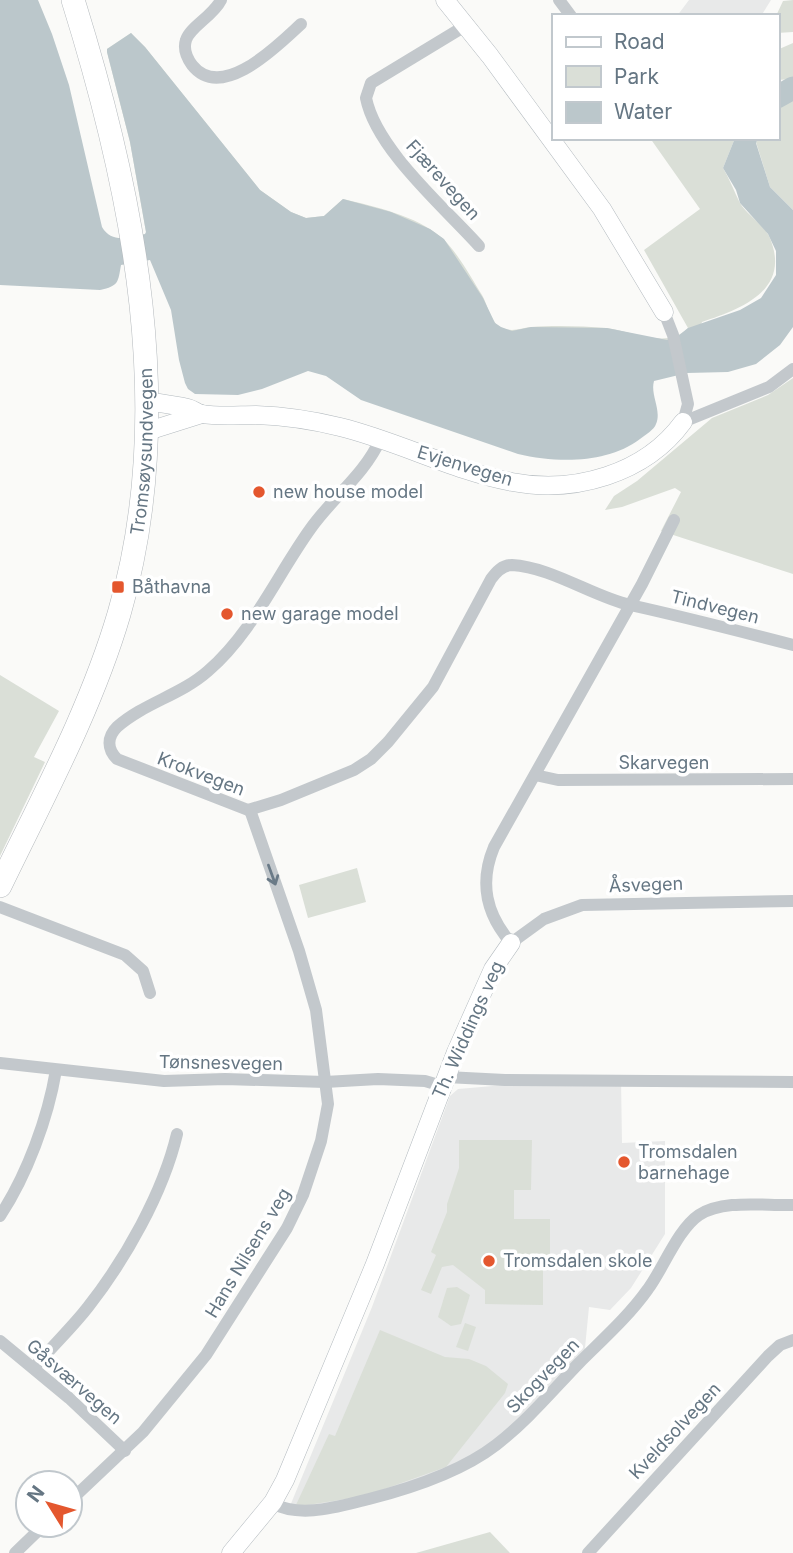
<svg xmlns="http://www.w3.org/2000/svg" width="793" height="1553" viewBox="0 0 793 1553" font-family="Inter,sans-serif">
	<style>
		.built { fill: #e8e9e9 }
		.green { fill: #dadfd7 }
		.water { fill: #bbc7cb }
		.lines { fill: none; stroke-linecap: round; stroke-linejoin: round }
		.river { stroke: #bbc7cb; stroke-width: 23 }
		.secondary-casing { stroke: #b3babf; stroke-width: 19 }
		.highway-casing { stroke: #b4b9bd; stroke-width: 24 }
		.street { stroke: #c3c8cc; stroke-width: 12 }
		.secondary { stroke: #fff; stroke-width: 18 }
		.highway { stroke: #fff; stroke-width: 23 }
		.oneway { stroke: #6a7a87 }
		.poi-dot { fill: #e4572e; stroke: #fff; stroke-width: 2.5 }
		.labels { text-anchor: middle; stroke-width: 7; stroke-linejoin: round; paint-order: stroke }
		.street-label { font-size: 18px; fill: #657683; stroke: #fff }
		.poi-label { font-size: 18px; fill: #657683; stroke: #fff; text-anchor: start }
	</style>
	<rect width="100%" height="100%" fill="#fafaf8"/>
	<g class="built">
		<polygon points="689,0 771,0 761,16 677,16"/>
		<polygon points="572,1079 621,1079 622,1143 665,1141 665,1234 631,1288 610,1310 589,1307 584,1358 546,1401 460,1467 386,1495 304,1506 290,1506 372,1307 450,1096 458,1089"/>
	</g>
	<g class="green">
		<polygon points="793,0 793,32 777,33 776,16 783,1"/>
		<path d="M131,33L145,47L260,190L291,212L306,218L324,216L343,199C376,207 415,215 442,238C456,250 472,279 482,295C488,305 489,320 500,327C512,333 520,328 531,327C555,325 583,326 606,328C633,331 667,350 688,328L644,250L700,209L650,138H735L723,168C730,180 734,191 740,203C747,215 762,223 769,236C793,290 741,309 702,322L692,351L629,369L146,232L130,142L107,52V49Z"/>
		<polygon points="793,43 793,79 777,80 777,50"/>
		<path d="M793,94V210L770,187L756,142L758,138H777C777,120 774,102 793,94Z"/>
		<polygon points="793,378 793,574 661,531 681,492 675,488 622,507 605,510 614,496 637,481 712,418 768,395"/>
		<polygon points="0,675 59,711 34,757 45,762 0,856"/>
		<polygon points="357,868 366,902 308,918 299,885"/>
		<polygon points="459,1140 532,1140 531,1190 514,1190 514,1219 550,1219 550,1263 543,1263 543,1305 485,1304 485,1290 453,1265 442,1267 431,1294 421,1290 436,1255 431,1252 447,1212 447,1204 459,1168"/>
		<polygon points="457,1287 470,1295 461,1324 451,1326 438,1317 447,1288"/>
		<polygon points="465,1323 476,1327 468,1351 456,1347"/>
		<polygon points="380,1330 445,1357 469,1359 486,1366 508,1384 505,1393 446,1467 365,1496 295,1507 329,1434 335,1436"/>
		<polygon points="490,1532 510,1553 416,1553"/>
	</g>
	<path class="water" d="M0,0H38L52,34L69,85L102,227C112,244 129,237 145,234L146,232L130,142L107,52V49L131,33L145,47L260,190L291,212L306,218L324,216L343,199L391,212L430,229L444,239L483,298L495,323L501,327L512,331L531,327L607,328L667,340L678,336L688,328L740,310L761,298L776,275V251L768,234L740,203L736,190L723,168L735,138H758L756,143L770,187L793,210V327L780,345L756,364L728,372L687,373L654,381C650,395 662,410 656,424C654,430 646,434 640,439C607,464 557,463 518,454L361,400L326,376L308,371L262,389L238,395L195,394L188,389L185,383L179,360L171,310L150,260L121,265C118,282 119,286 100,290L0,285Z"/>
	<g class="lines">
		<polyline class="river" points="777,97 793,88"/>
		<defs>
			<g id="secondary">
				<polyline points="445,0 490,56 602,209 664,312"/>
				<path d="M146,401C159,403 174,405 188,408C193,409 197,413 202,414C219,417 239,415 256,415C284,416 312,420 340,427C398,441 453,471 512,482C574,494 645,474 683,422"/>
				<polyline points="145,432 202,414"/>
				<polyline points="231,1553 273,1502 285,1480 375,1264 456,1052 493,969 511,943"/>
			</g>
			<g id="highway">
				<path id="s1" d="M0,886C43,797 91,709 119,614C178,413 134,195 73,0"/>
			</g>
		</defs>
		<use href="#secondary" class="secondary-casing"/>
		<use href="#highway" class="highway-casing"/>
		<g class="street">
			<path d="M221,0C213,16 190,27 186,40C183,49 187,58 192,65C222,103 279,44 301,24"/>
			<polyline points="559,0 571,16"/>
			<path d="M465,26L371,83L366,98C376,149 444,207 479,246"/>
			<polyline points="664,312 673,335 688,404 683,422"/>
			<polyline points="683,422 769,387 793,369"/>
			<path d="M380,440C364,475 333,497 311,528C277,575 253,632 208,671C181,695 144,703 117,727C107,737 107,749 117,759L248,810L281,800L354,770L371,759L388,742L433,687L491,579C496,572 502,565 512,565C551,567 594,597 630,605C685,617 739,631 793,645"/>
			<path d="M674,520L642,584L494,847C479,883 486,914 511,943L544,919L582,905L793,901"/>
			<polyline points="535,775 558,780 793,779"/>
			<polyline points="0,907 125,955 143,971 150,993"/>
			<polyline points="0,1063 164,1081 225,1079 325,1082 378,1079 425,1081 442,1086"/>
			<polyline points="446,1077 505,1080 793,1082"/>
			<path d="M0,1216C27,1175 48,1118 56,1070"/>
			<polyline points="0,1341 69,1398 125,1451"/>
			<path d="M34,1368C51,1347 71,1329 88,1307C125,1260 163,1193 177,1134"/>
			<polyline points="70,1501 143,1432 206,1355 287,1228 303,1195 321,1141 328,1104 316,1010 299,951 250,810"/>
			<path d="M272,1503C301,1519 339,1506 369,1499C412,1488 461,1472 496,1445C527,1421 552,1391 579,1363C602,1340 629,1316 648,1289C663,1269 678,1229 699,1215C724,1199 764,1206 793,1205"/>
			<polyline points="15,1553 44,1525"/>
			<polyline points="588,1553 768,1356 780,1345 793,1340"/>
		</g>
		<use href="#secondary" class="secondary"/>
		<use href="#highway" class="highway"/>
	</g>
	<defs><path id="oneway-shaft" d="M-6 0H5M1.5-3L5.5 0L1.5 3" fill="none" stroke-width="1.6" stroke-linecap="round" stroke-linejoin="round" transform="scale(1.75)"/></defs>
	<use class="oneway" href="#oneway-shaft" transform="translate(272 875) rotate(70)"/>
	<g class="poi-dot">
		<circle cx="259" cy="492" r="7"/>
		<rect x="111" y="580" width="14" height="14" rx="3.5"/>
		<circle cx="227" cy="614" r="7"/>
		<circle cx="624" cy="1162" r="7"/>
		<circle cx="489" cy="1261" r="7"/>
	</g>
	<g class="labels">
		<g class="street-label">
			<text transform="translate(443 180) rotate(48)" y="6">Fjærevegen</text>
			<text dy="6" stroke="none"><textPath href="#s1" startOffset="462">Tromsøysundvegen</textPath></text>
			<text transform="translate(465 466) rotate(17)" y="6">Evjenvegen</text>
			<text transform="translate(715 607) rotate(14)" y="6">Tindvegen</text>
			<text x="664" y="769">Skarvegen</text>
			<text transform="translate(201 774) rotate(21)" y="6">Krokvegen</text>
			<text transform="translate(646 885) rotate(-2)" y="6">Åsvegen</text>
			<text transform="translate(468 1030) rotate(-66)" y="6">Th. Widdings veg</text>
			<text transform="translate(221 1063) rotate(1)" y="6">Tønsnesvegen</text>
			<text transform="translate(248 1253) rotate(-59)" y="6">Hans Nilsens veg</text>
			<text transform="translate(543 1376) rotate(-46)" y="6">Skogvegen</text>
			<text transform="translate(74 1382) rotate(41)" y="6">Gåsværvegen</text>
			<text transform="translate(675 1431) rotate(-47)" y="6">Kveldsolvegen</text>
		</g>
		<g class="poi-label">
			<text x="273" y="498">new house model</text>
			<text x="132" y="593">Båthavna</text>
			<text x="241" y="620">new garage model</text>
			<text x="638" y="1158">Tromsdalen<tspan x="638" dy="21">barnehage</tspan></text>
			<text x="503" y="1267">Tromsdalen skole</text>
		</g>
	</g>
	<rect x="552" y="14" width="228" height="126" fill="#ffffff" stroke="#c1c8cd" stroke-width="2"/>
	<rect x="566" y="37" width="35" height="10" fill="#ffffff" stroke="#c1c8cd" stroke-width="2"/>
	<text x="614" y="49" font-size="21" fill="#657683">Road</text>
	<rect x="566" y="66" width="35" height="21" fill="#dadfd7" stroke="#c1c8cd" stroke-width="2"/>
	<text x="614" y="84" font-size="21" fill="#657683">Park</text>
	<rect x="566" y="102" width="35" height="21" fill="#bbc7cb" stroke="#c1c8cd" stroke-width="2"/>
	<text x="614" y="119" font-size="21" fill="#657683">Water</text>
	<g transform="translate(49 1504) rotate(307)"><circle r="33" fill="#ffffff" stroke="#c1c8cd" stroke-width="2"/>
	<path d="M0-5L12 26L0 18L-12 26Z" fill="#e4572e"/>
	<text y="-10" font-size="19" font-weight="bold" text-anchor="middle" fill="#657683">N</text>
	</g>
</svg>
